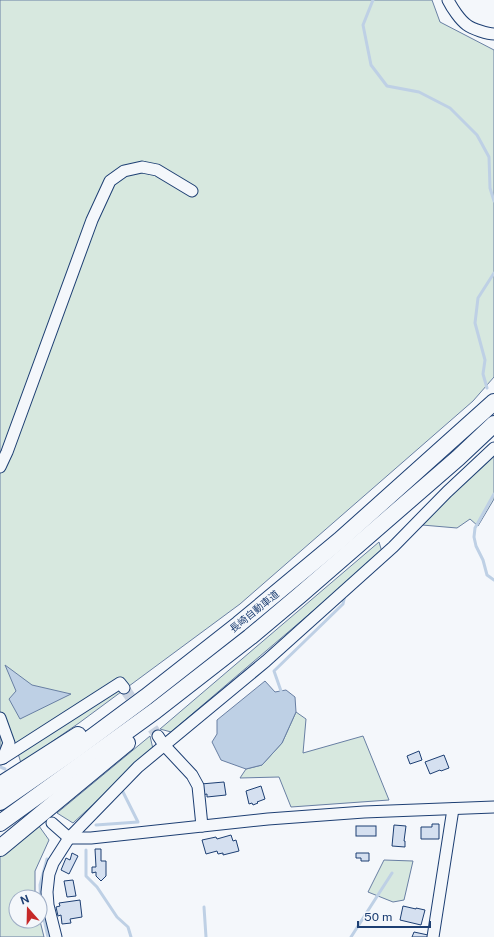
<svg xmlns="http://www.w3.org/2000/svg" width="494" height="937" viewBox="0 0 494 937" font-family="'Public Sans','Noto Sans JP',sans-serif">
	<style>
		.green { fill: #d7e8df; stroke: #687fa3 }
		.water { fill: #bed0e5; stroke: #687fa3 }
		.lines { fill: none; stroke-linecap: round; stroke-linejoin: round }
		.stream { stroke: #bed0e5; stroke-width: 3 }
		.building { fill: #d5e0f0; stroke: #1d3f73 }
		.minor-tunnel { stroke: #c9d2e0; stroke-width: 11; stroke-dasharray: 11 5.5; stroke-linecap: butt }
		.minor-casing { stroke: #1d3f73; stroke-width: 13 }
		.highway-casing { stroke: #1d3f73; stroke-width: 18 }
		.minor { stroke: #f4f7fb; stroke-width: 11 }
		.highway { stroke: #f4f7fb; stroke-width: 16 }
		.labels { text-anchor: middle; stroke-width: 3; stroke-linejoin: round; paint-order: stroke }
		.street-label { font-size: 10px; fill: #1d3f73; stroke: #f4f7fb }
	</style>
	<rect width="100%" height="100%" fill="#f4f7fb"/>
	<g class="green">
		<polygon points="0,0 432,0 440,22 494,50 494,377 473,401 240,604 79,723 21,763 15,744 0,749"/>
		<polygon points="494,454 494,499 478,526 470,519 457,528 422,525 472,474"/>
		<polygon points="379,542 382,552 171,732 160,729"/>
		<polygon points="296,712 306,719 303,753 363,736 389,800 291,807 279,777 240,778 246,769 262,765 282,743"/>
		<polygon points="150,736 153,749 73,823 57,813"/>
		<polygon points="39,826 49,840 35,871 35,897 16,897 16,921 40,921 44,937 0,937 0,856"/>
		<polygon points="384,860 413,861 404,900 393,902 368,892"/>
	</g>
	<g class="water">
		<polygon points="5,665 32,685 71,694 20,719 9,699 16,691"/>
		<polygon points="265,681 275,692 286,690 295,697 296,712 282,743 262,765 246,769 221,760 212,742 217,734 217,720"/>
	</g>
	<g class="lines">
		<g class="stream">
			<polyline points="373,0 363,25 371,65 387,86 419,92 450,108 477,135 489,157 490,188 494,201"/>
			<polyline points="487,388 483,374 485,360 475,323 478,298 494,273"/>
			<polyline points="494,494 475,528 474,537 476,546 483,560 487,575 494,580"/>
			<polyline points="281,691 274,671 343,604 345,595"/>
			<polyline points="0,767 5,769"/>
			<polyline points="96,825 138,822 123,792"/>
			<polyline points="86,850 86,876 97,887 117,917 128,927 131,937"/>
			<polyline points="47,859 40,885 41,906 48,937"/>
			<polyline points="204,907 206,937"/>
			<polyline points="351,937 392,873"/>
		</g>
	</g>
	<g class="building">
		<polygon points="419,751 422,760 410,764 407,756"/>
		<polygon points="444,755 449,768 441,771 440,770 430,774 425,762"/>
		<polygon points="224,782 226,795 207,797 207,794 202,795 201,784"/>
		<polygon points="261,786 265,799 257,802 258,803 253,805 252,803 249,804 246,791"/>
		<polygon points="432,824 439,824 439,839 421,839 421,827 432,827"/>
		<polygon points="394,825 406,826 404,841 405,841 405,847 392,846"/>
		<rect x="356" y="826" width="20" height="10"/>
		<polygon points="231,835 233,841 236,840 239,851 223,855 223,853 218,854 217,851 206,854 202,840 216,837 217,839"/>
		<polygon points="95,849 101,849 101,861 106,861 106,876 101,881 96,876 96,872 92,873 92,867 96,867"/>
		<polygon points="72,853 78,856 69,874 61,870 66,858 70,860"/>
		<polygon points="356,853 369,853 369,861 361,861 361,858 356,858"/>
		<polygon points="73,880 76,896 67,897 64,881"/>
		<polygon points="80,900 82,917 70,919 71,923 62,924 61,915 58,916 56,907 60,906 59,903"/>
		<polygon points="403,906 416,909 416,908 425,910 421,925 400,920"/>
		<polygon points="414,932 428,935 428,937 412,937"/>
	</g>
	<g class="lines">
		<polyline class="minor-tunnel" points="124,688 158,736"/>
		<defs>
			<g id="minor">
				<path d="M448,0C452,8 460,20 467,25C472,29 488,34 494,34"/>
				<polyline points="0,467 7,452 92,220 110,181 124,171 142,167 157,170 192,191"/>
				<polyline points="0,718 9,743 3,758"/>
				<polyline points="158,736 164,745 192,775 198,786 202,826"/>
				<polyline points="0,759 3,758 120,683 124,688"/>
				<polyline points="52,823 69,838 91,838 268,819 364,812 494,807"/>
				<polyline points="56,937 48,905 47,892 49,874 53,863 69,838 138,767 266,661 393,547 447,492 494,448"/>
				<polyline points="433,937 453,809"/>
			</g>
			<g id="highway">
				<polyline points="0,785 78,735"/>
				<polyline points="0,802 72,752 146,697 239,624 340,540 494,402"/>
				<polyline points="0,823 155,711 250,637 300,595 458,458 494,424"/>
				<polyline points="0,848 127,743"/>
			</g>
		</defs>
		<use href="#minor" class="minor-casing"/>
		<use href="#highway" class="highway-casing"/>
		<use href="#minor" class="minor"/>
		<use href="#highway" class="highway"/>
	</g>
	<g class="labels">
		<g class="street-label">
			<text transform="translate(254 611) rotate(-39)" y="4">長崎自動車道</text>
		</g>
	</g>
	<g transform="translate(28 909) rotate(340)"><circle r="19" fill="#f4f7fb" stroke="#9eadc5"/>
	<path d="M0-3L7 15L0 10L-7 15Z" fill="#c62828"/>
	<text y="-6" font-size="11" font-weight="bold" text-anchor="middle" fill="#1d3f73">N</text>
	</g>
	<path d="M358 921v6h72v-6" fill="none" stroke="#1d3f73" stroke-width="2"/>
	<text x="364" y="921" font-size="12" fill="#1d3f73" stroke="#f4f7fb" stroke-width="3" paint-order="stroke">50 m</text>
</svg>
